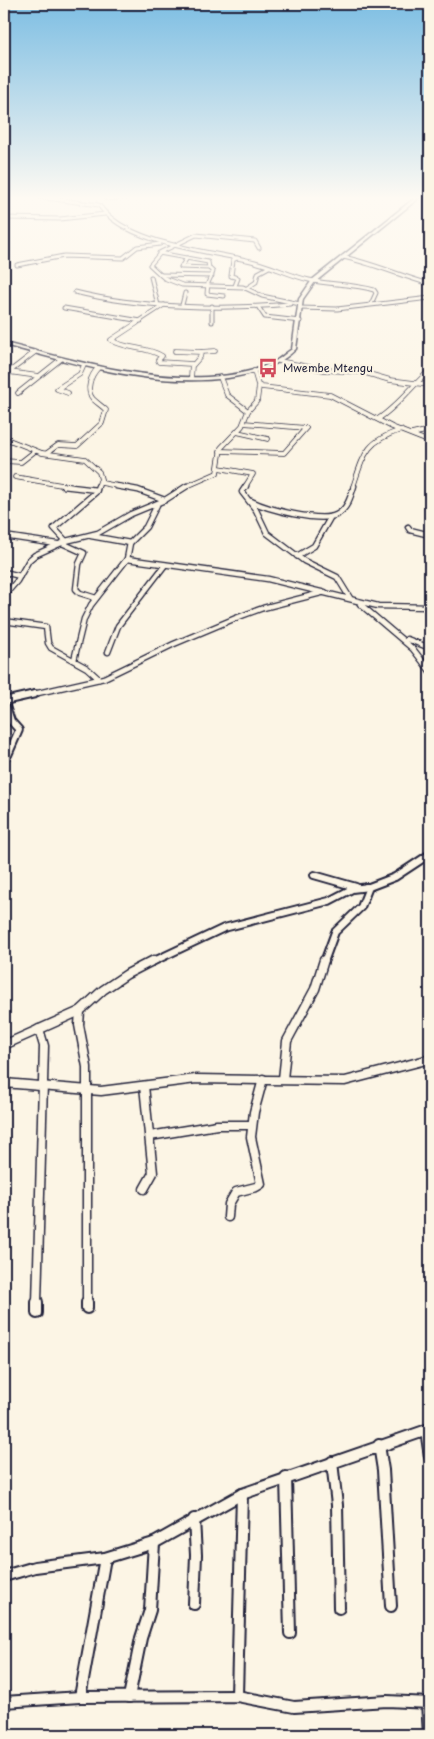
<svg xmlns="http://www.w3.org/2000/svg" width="434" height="1739" viewBox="0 0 434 1739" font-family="'Playpen Sans',sans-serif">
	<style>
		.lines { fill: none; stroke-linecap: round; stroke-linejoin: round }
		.street-far5-casing { stroke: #22223b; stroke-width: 5 }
		.street-far4-casing { stroke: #22223b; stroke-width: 5.5 }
		.street-far3-casing { stroke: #22223b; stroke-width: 7 }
		.street-far2-casing { stroke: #22223b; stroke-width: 10 }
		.street-far1-casing { stroke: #22223b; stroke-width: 11 }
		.street-casing { stroke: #22223b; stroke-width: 14 }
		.secondary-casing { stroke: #22223b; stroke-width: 3 }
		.street-far5 { stroke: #fcf5e5; stroke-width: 3 }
		.street-far4 { stroke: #fcf5e5; stroke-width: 4 }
		.street-far3 { stroke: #fcf5e5; stroke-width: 4.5 }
		.street-far2 { stroke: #fcf5e5; stroke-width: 6 }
		.street-far1 { stroke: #fcf5e5; stroke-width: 8 }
		.street { stroke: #fcf5e5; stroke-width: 10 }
		.secondary { fill: #fcf5e5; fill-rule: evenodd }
		.labels { text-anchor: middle; stroke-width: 4.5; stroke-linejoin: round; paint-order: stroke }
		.far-poi-label { font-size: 11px; fill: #22223b; stroke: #fcf5e5; text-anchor: start }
	</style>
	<rect width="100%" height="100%" fill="#fcf5e5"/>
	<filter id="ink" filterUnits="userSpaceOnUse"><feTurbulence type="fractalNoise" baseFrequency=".02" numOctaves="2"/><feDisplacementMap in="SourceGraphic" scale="10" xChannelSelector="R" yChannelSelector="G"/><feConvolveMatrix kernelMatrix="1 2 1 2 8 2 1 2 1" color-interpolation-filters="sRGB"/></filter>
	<g filter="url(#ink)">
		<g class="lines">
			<defs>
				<g id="street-far5">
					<path d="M39,197L99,205C126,245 211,251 255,262C274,267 291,276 309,280C331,285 353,284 374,290L376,293L371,304"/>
					<polyline points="106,199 131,197"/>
					<polyline points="4,218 60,219 105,214"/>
					<polyline points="259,248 255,241 196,235 161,252 150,265 164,278 182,285 243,287 262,296 300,304"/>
					<polyline points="159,253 208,262 209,268 213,272 208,283 207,294 224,296"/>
					<path d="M343,257C373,263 400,276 430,284"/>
					<polyline points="187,258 181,267 209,268"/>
					<polyline points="17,265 64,256 123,258 137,247 160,244"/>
					<polyline points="161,275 212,276"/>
					<polyline points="151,277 158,305"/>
					<polyline points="235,286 238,278 231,276 233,260 237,258"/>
					<polyline points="247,288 256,282 258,273 269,267"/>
					<path d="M75,292C138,308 225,310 290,304"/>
					<polyline points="182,305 185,293"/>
					<polyline points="212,306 212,322"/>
					<polyline points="64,308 141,321"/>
					<polyline points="259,308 265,317 300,321"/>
					<polyline points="300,308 337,309 430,298"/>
					<polyline points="135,324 164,305"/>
				</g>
				<g id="street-far4">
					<path d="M137,323L111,340C127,350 146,346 162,356L158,360L159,362L192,364L191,378"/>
					<polyline points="175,351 202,352"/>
					<polyline points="35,352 9,372 38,376"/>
					<polyline points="279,361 324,370 362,372 390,380 430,385"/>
					<polyline points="193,365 200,357 201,352 215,351"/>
					<polyline points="254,371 258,385 262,387 330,395 392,427 430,442"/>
					<polyline points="18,393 61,359"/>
					<polyline points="68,393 57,389 80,374 84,365"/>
					<polyline points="248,411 257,401 259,386"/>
					<path d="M378,419C398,406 412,386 430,370"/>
					<polyline points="237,432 268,439"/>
					<polyline points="412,434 430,430"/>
					<polyline points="4,438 42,453 85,459 99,472 102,483 122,487"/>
					<polyline points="220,451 284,453 306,428 244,423"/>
					<path d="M47,453L58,445L77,446L102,423L106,410C102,406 97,403 93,399C85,390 91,375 98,368"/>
					<polyline points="4,461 21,462 35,451"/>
					<polyline points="219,468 253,474 245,487"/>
					<polyline points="15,477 73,487"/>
					<polyline points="98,487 100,481"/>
					<polyline points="185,487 217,473 221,448 242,426 248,411 227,395 220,377"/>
					<path d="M353,487C364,454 366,441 401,430"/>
				</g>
				<g id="street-far3">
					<polyline points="63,486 97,490"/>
					<polyline points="116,486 138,490 165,500"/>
					<polyline points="246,486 242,492 256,510 267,533 304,561 337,577 350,598"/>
					<path d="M251,501C267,509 320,523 336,515C347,510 351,496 354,486"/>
					<polyline points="408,527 410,530 430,535"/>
					<polyline points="4,536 57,544"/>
					<polyline points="91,536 130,543"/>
					<polyline points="66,541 54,528 96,492 98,486"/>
					<polyline points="62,543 84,553 79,564 76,589 80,593 96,598"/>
					<polyline points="297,556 314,546 330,518"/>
					<polyline points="127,559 268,579 378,606 430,607"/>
					<polyline points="4,572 20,576"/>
					<polyline points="4,596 17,581 29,560 35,555 66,541 98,533 131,514 165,500 187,486"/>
					<polyline points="360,604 413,649 430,671"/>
					<polyline points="4,621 46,627 48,643 51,648 87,668 99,679"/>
					<polyline points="407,639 430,648"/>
					<polyline points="108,652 118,626 165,565"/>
					<polyline points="74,660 84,619 91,605 127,559 130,543 146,527 157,505"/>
					<polyline points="29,695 104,678 174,644 236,618 263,608 325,592"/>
				</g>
				<g id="street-far2">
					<polyline points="4,701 35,694"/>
					<polyline points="4,701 11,721 19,730 8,755 4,758"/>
					<polyline points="314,875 356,887"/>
					<polyline points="152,962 224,928 329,901 352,889 369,887 395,877 430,854"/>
					<polyline points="324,962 335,932 361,907 369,887 366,887"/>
				</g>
				<g id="street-far1">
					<polyline points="80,1011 79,1025 87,1067 87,1303"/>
					<polyline points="4,1045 80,1011 103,990 127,974 154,960"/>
					<polyline points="283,1079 287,1041 315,989 324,960"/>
					<polyline points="4,1083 101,1091 196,1079 345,1081 430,1059"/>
					<polyline points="144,1086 153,1173 144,1189"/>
					<polyline points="150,1136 217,1125 251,1125"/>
					<polyline points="228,1217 229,1204 236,1192 256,1187 261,1184 251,1137 254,1112 263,1079"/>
					<polyline points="37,1303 44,1046 39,1029"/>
				</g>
				<g id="street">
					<polyline points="87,1302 87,1308"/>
					<polyline points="37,1313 37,1302"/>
					<polyline points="426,1430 430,1457"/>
					<polyline points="379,1445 383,1470 391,1606"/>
					<polyline points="332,1462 337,1505 339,1608"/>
					<polyline points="286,1477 290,1633"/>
					<polyline points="194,1519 196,1555 194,1604"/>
					<polyline points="4,1576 35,1567 105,1558 154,1543 242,1494 430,1429"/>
					<polyline points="237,1696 242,1494"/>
					<polyline points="80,1697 105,1558"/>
					<polyline points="129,1697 141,1638 150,1610 154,1543"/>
					<polyline points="4,1702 80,1697 237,1696 294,1707 387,1701 430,1703"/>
					<polyline points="427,1703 429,1735"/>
				</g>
				<path id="secondary" d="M416,197H420L315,282L303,299L296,349C278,367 253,374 228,378C151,388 77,364 4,345V343C71,359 136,380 207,377C231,376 256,372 277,360C282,357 287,352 292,349L299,299L312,280Z"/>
			</defs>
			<use href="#street-far5" class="street-far5-casing"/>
			<use href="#street-far4" class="street-far4-casing"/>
			<use href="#street-far3" class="street-far3-casing"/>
			<use href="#street-far2" class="street-far2-casing"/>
			<use href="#street-far1" class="street-far1-casing"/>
			<use href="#street" class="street-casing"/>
			<use href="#secondary" class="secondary-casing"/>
			<use href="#street-far5" class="street-far5"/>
			<use href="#street-far4" class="street-far4"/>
			<use href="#street-far3" class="street-far3"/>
			<use href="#street-far2" class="street-far2"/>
			<use href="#street-far1" class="street-far1"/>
			<use href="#street" class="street"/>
			<use href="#secondary" class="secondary"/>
		</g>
	</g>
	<linearGradient id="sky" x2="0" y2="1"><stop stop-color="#7dbee3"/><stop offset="0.45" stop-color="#fefaf3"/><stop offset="1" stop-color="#fefaf3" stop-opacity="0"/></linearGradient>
	<rect width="434" height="440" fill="url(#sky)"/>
	<defs>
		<symbol id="bus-bare" viewBox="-9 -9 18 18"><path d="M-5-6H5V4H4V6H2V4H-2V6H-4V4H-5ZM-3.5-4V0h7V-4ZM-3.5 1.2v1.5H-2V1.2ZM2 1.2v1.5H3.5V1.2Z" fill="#d1495b" stroke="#fcf5e5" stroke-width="2.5" paint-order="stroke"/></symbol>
	</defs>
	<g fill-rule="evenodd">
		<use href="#bus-bare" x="254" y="354" width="28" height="28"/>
	</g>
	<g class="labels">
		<g class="far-poi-label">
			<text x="283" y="372">Mwembe Mtengu</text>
		</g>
	</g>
	<rect width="434" height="1739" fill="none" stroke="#fcf5e5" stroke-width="20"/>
	<rect x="10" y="10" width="414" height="1719" fill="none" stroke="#22223b" stroke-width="2" filter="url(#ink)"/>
</svg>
